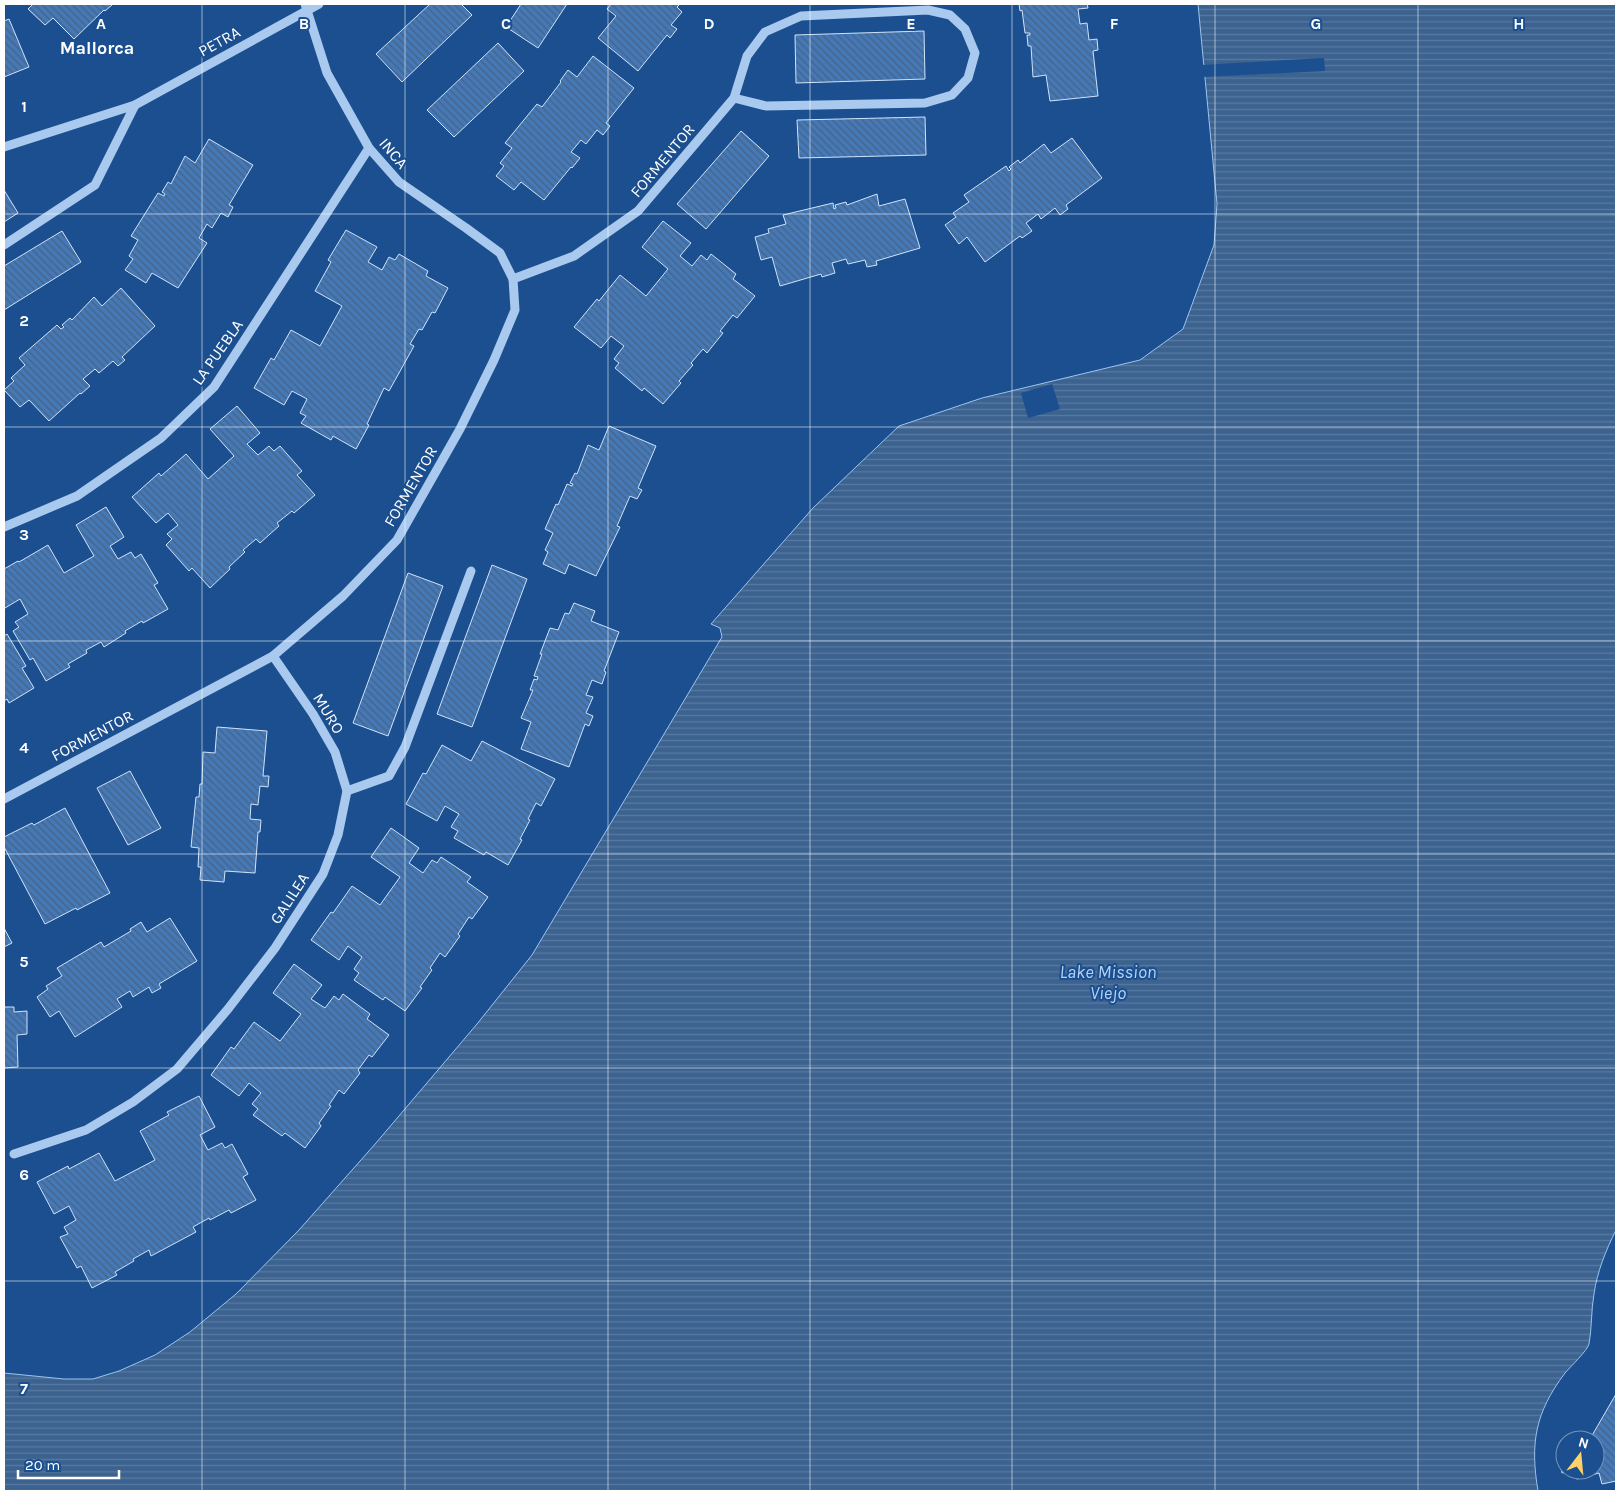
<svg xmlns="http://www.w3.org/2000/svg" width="1620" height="1495" viewBox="0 0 1620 1495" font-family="Karla,sans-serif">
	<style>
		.water { fill: url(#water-rules); stroke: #9cc4f0 }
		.pier { fill: #1b4f8f }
		.building { fill: url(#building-back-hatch); stroke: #cfe3fa }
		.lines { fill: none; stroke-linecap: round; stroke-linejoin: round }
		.minor { stroke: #a9c9ee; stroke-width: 9 }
		.grid { fill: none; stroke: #fff; stroke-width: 1; stroke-opacity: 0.55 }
		.labels { text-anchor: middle; stroke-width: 4; stroke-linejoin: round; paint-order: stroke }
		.street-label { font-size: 16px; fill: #fff; stroke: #1b4f8f }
		.neighbourhood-label { font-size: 18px; font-weight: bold; fill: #fff; stroke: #1b4f8f }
		.water-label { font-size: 18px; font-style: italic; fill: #b5d3f5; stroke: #1b4f8f }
		.grid-label { font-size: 16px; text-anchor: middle; font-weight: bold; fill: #fff; stroke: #1b4f8f; stroke-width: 4; stroke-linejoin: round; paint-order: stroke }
	</style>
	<defs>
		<pattern id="water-rules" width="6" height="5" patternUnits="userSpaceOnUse" patternTransform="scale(1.25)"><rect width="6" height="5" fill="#3c6290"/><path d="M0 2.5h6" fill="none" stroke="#597aa1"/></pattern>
		<pattern id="building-back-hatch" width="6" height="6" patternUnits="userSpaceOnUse" patternTransform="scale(1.25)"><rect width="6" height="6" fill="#4478b7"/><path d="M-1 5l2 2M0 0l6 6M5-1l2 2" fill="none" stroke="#486282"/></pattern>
	</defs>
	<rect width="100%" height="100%" fill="#1b4f8f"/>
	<path class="water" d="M1198,4H1616V1230C1606,1250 1597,1272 1594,1294C1591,1310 1592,1328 1589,1344C1587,1351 1571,1366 1565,1373C1535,1413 1530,1443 1538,1491H4V1373L64,1379H93L119,1371L155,1355L190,1332L236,1294L299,1230L376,1143L477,1024L532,955L722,637L720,628L711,624L813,508L899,426L982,398L1140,360L1183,329L1214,245L1217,204Z"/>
	<g class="pier">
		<polygon points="1324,58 1325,71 1202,77 1201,65"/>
		<polygon points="1052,384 1060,409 1028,418 1021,393"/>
	</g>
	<g class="building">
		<polygon points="33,4 113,4 105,11 104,10 74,39 53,18 45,25 28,9"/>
		<polygon points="430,4 461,4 472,15 402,82 376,54"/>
		<polygon points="521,4 567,4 538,48 506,27"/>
		<polygon points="611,4 680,4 677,7 682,12 671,25 677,29 670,38 667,35 638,71 598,38 616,16 607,9"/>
		<polygon points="1019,4 1087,4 1088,8 1078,9 1080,24 1087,23 1089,40 1097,39 1098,50 1093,51 1098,96 1050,101 1046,75 1033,77 1031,46 1028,46 1027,35 1030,35 1030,33 1025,33 1022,10 1020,11"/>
		<polygon points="9,19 29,67 4,77 4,21"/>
		<polygon points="924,31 925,79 796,83 795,35"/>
		<polygon points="498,43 524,71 454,137 427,110"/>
		<polygon points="593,56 634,88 606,123 610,126 603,135 597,130 586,144 581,140 571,152 580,158 572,168 571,167 544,200 521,182 514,190 496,176 504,166 500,163 512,148 505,143 537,104 542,107 561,82 560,81 568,70 577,77"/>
		<polygon points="925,117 926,155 799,158 797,120"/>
		<polygon points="741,131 769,156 706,229 677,204"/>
		<polygon points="1072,138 1102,178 1066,205 1068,209 1060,215 1055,208 1041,219 1038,214 1026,223 1032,231 1022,238 1020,236 985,262 967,237 959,244 945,225 956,217 953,213 969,202 964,195 1006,166 1009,171 1011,169 1009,167 1018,160 1020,163 1044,144 1051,153"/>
		<polygon points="209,139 253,165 229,205 233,207 228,217 221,213 212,228 207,224 199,238 207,243 178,288 152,273 146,283 125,270 133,259 129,256 138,240 131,236 158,193 164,196 165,194 162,192 168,182 171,184 185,156 195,163"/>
		<polygon points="4,190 18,213 4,222"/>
		<polygon points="877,194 879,206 905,199 920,248 876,261 877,265 867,267 865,260 848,264 846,259 832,263 835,273 822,277 821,274 780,286 772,257 761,260 755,237 769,233 768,229 786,224 783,215 833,203 834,209 836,208 835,205 846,202 847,205"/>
		<polygon points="663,221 691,243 680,256 692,266 701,255 707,260 711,254 736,274 733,279 755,296 737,318 733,315 720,331 723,333 707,353 703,349 691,363 693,365 679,381 681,383 663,404 644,388 642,391 615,368 619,363 614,359 624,346 611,336 601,348 574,327 597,299 599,301 620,275 646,296 668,269 642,247"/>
		<polygon points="346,230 377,247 368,262 382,270 389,257 395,260 399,254 428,271 426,276 448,288 435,313 432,312 422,330 419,329 410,344 414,346 389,391 384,388 367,424 369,425 356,449 333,436 331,440 301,423 306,416 300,413 307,399 292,391 284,405 254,388 271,358 274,360 291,330 320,346 342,306 315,291 331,262 328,260"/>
		<polygon points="62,231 81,262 4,310 4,266"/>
		<polygon points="121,288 155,326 122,357 125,360 118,366 113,361 99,373 95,369 83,379 90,386 81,394 80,393 49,421 29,400 20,407 4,390 14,381 11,378 25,365 19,358 57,325 61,329 64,327 62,325 70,318 72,320 94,297 102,306"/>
		<polygon points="237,406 260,433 247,444 258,455 269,446 274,451 280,446 302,471 297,475 315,495 294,513 292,511 277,523 279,526 260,543 256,539 243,550 245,552 229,567 230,569 210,588 192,568 189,571 166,545 172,539 167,534 178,525 168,513 156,523 132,497 159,473 161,476 186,454 208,479 234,456 210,429"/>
		<polygon points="609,426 656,446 638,488 642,490 637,499 630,496 617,526 620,527 596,576 569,564 565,574 543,564 548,552 545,550 553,533 545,529 556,504 558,505 567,484 572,486 573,484 570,483 575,473 577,474 588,445 599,450"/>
		<polygon points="106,507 124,537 110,546 118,559 131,552 135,558 141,554 158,583 154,585 168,609 143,623 142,621 125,631 126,633 104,647 101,642 86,650 87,653 68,664 70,667 46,681 33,658 30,660 13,631 19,627 15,622 28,614 20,599 5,608 4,605 4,569 18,561 19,562 48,545 64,573 94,556 76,525"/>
		<polygon points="492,565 527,579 472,727 437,714"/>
		<polygon points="408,573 443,586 388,736 353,723"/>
		<polygon points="574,603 595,611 591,621 619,632 604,671 606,672 602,684 592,680 586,695 593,697 586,713 593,716 589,726 585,724 569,767 521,749 531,722 521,718 533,690 530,690 534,679 537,680 538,677 534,676 542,654 540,654 550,628 558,630 565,613 569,614"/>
		<polygon points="7,634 26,666 22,668 34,688 9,703 7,699 4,701 4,636"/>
		<polygon points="217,727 267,731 263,776 269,776 268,787 260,786 258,805 251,804 250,819 261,820 260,832 258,832 255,873 225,871 224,882 200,880 201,867 198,867 199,848 191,847 196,797 199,797 200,784 202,784 203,752 215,753"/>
		<polygon points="482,741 555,779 541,806 536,803 528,819 530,820 520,839 522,840 508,865 486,852 484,855 454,838 458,831 451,827 459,814 445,806 437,821 406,804 423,773 426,774 442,745 471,761"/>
		<polygon points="130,771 161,828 128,845 97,788"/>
		<polygon points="65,808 110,893 77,910 76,908 45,924 4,847 4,837 32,823 34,825"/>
		<polygon points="391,828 419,848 409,863 423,873 432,860 437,863 441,857 471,877 467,882 488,897 472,919 469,917 458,934 460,936 445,957 440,953 430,968 432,970 420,987 422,988 405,1011 385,997 383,1000 354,980 359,973 354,969 362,957 348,946 339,960 311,940 331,912 333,913 352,886 380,905 400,877 371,857"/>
		<polygon points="170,918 197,961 159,984 161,988 152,993 149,987 133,997 130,991 117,999 122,1007 75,1037 59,1011 50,1017 37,997 48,989 46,986 62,976 57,968 101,942 104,947 131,931 130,929 141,922 147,932"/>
		<polygon points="4,928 12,943 4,947"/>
		<polygon points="294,964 322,985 311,999 325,1008 334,996 339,1000 343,994 370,1014 367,1019 389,1035 372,1057 369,1055 358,1070 360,1073 344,1094 339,1090 329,1105 331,1106 319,1123 321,1126 305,1148 285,1133 282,1136 253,1115 258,1109 252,1104 261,1093 249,1083 239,1096 211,1075 231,1047 234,1049 254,1022 280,1041 301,1014 273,993"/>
		<polygon points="4,1007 14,1007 14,1012 27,1011 27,1034 17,1035 18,1067 4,1068"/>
		<polygon points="199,1096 215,1127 200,1135 208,1150 222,1143 225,1148 232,1144 248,1174 243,1177 256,1200 231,1213 229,1210 210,1220 209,1218 193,1227 196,1232 151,1256 149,1250 133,1259 134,1261 115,1272 117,1275 92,1288 81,1266 77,1268 60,1237 68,1234 64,1227 76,1220 69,1206 54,1214 37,1182 68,1166 69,1169 99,1153 115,1181 155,1160 140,1131 169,1115 167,1112"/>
		<polygon points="1616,1394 1616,1481 1602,1484 1599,1473 1577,1479 1567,1472 1562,1473 1558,1455 1562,1454 1565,1449 1565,1470 1595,1470 1595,1440 1585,1440 1590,1439"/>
	</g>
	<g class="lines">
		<g class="minor">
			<polyline points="305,4 327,73 369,148 399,182 466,228 500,253 513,279"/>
			<polyline points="4,147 135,105 319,4"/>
			<polyline points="4,245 95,185 135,105"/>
			<polyline points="4,527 77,496 161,438 214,387 369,148"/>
			<polyline points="273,656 313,714 335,752 347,791"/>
			<polyline points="4,799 273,656 343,596 397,540 460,429 494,360 515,310 513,279 574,256 638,211 734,98 747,56 765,32 801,16 928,10 950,15 965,29 975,53 968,78 952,95 925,103 766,106 734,98"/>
			<polyline points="14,1154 86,1130 133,1102 177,1069 228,1009 275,948 323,874 338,835 347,791 389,776 405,747 471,571"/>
		</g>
	</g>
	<path class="grid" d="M202,4V1491M405,4V1491M608,4V1491M810,4V1491M1012,4V1491M1215,4V1491M1418,4V1491M4,214H1616M4,427H1616M4,641H1616M4,854H1616M4,1068H1616M4,1281H1616"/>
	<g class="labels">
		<g class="street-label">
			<text transform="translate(219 41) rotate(-29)" y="6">PETRA</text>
			<text transform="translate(394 153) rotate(50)" y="6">INCA</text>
			<text transform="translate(662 160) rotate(-50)" y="6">FORMENTOR</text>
			<text transform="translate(217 352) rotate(-55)" y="6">LA PUEBLA</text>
			<text transform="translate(410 486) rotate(-60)" y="6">FORMENTOR</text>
			<text transform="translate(329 713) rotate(59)" y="6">MURO</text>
			<text transform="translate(92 735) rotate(-28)" y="6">FORMENTOR</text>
			<text transform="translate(289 898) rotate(-57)" y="6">GALILEA</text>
		</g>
		<g class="neighbourhood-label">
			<text x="97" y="54">Mallorca</text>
		</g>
		<g class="water-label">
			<text x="1108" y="978">Lake Mission<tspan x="1108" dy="21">Viejo</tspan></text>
		</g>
	</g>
	<g class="grid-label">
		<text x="101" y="29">A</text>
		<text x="304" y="29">B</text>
		<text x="506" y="29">C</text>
		<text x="709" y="29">D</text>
		<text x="911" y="29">E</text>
		<text x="1114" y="29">F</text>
		<text x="1316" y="29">G</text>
		<text x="1519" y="29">H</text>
		<text x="24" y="112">1</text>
		<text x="24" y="326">2</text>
		<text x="24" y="540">3</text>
		<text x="24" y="753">4</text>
		<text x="24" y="967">5</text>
		<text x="24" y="1180">6</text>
		<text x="24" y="1394">7</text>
	</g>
	<rect width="1620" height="1495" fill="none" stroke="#ffffff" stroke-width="10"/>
	<g transform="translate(1580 1455) rotate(16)"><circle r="24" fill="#1b4f8f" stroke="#7695bc"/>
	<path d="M0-4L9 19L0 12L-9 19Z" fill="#ffd166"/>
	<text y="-8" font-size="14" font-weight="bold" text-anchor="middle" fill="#ffffff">N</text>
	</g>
	<path d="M18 1470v8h101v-8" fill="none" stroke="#ffffff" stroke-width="2.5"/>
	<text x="25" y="1470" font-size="15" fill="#ffffff" stroke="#1b4f8f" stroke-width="4" paint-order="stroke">20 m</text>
</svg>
